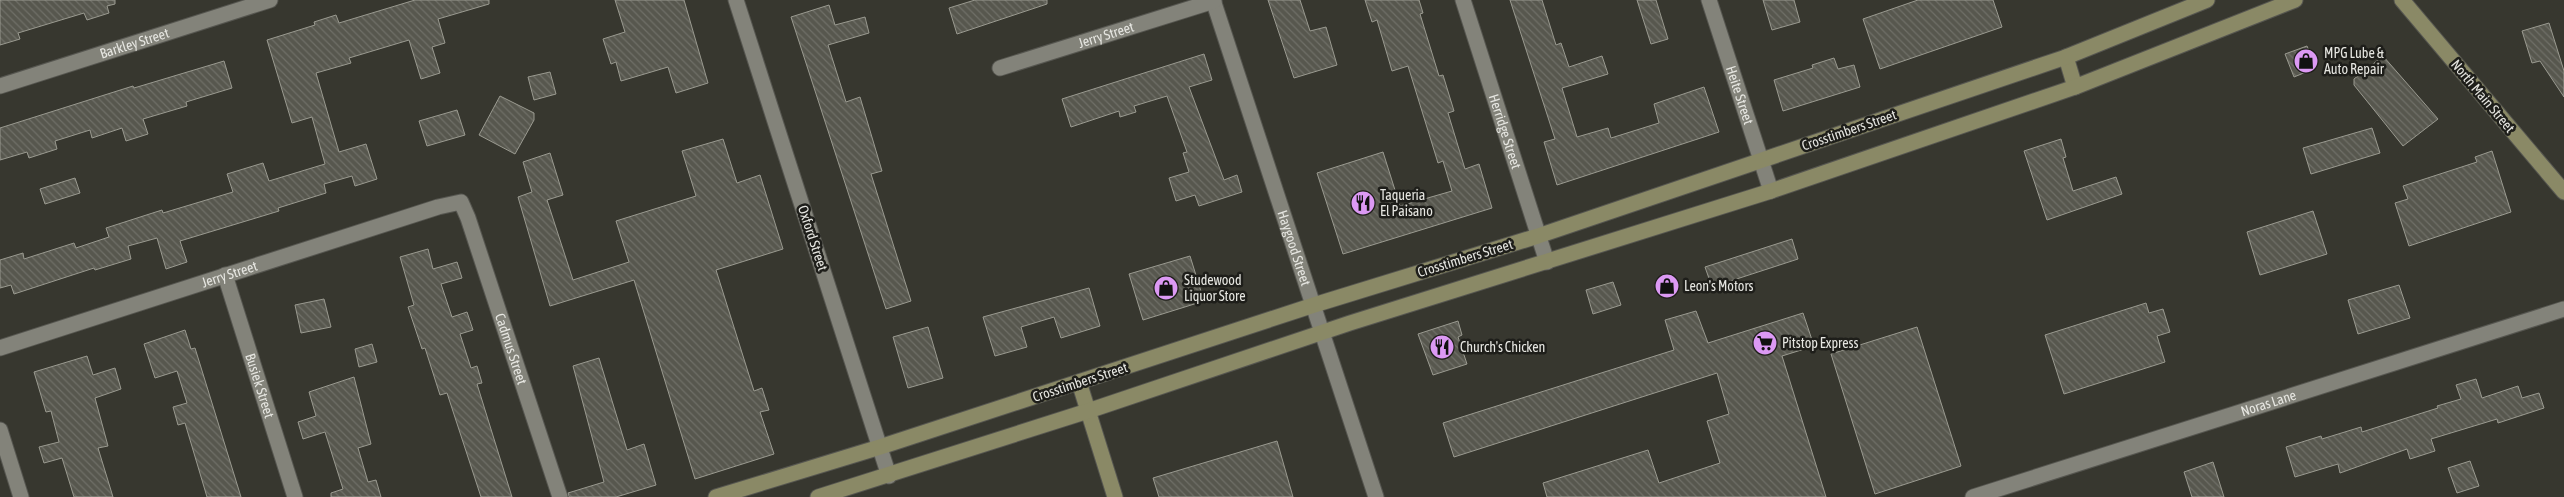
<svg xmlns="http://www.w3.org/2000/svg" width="2564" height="497" viewBox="0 0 2564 497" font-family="'Asap Condensed',sans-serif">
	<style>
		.building { fill: url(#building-back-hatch); stroke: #9a9a90 }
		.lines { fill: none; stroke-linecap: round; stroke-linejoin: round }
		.street-casing { stroke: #565650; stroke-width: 17 }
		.secondary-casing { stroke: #565650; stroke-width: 17 }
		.street { stroke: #83837a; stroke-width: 15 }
		.secondary { stroke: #8a8966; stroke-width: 15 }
		.labels { text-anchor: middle; stroke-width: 5; stroke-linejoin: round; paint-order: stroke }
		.street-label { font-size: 14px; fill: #e6e6e1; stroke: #1e1e1a }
		.poi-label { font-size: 14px; fill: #e6e6e1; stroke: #1e1e1a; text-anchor: start }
	</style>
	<defs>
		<pattern id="building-back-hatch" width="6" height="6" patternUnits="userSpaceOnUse" patternTransform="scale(1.25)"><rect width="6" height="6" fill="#57574e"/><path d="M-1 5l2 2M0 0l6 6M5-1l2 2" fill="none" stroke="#6f6f67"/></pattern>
	</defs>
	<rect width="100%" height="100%" fill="#37372f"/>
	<g class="building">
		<polygon points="0,0 115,0 115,4 107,6 109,13 87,20 84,13 18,33 20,39 0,45"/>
		<polygon points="415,0 489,0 489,4 438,19 445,43 432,47 440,73 421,79 409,40 349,58 351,63 316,73 339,152 366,144 377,179 355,186 352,176 324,184 326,193 278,208 279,211 180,241 187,262 166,269 157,238 128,246 131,259 95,270 94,268 14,294 11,285 0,288 0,260 23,253 24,259 74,243 76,248 109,237 106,228 162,210 163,213 233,192 227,174 263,163 269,181 325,164 312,117 292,123 267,40 315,25 314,22 336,15 339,23"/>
		<polygon points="615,0 684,0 708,83 676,93 668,67 621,81 616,62 611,64 603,39 625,32"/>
		<polygon points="975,0 1047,0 1047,4 957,34 949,8"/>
		<polygon points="1268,0 1300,0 1310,31 1326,27 1337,65 1294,78"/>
		<polygon points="1365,0 1419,0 1423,13 1420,14 1439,76 1443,75 1454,111 1448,113 1465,169 1479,164 1492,208 1343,254 1317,173 1383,152 1400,206 1452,191 1443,161 1438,163 1408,66 1392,71 1377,20 1372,22"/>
		<polygon points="1510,0 1542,0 1556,45 1561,43 1569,67 1602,56 1608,74 1562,88 1577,137 1608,128 1611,138 1659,123 1654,104 1704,87 1719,132 1557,185 1544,142 1555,139"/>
		<polygon points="1637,0 1656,0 1668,39 1651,44"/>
		<polygon points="1763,0 1794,0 1800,22 1772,30"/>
		<polygon points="1918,0 1993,0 2002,27 1880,69 1863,19"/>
		<polygon points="829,5 835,25 865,17 869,33 828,45 846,102 860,97 882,171 871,174 911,301 886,309 791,17"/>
		<polygon points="2549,23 2564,71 2564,97 2540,61 2532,63 2522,31"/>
		<polygon points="2307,46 2316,68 2294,77 2285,54"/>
		<polygon points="1204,54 1212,80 1189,87 1224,180 1237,175 1242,192 1199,206 1195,195 1176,201 1169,178 1189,172 1183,153 1187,152 1167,96 1134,106 1136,112 1120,117 1119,111 1071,127 1062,99"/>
		<polygon points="2383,56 2438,119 2403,146 2354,85 2354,79"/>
		<polygon points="1834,58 1838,69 1854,65 1860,87 1783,111 1774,80 1813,68 1812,65"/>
		<polygon points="224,61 232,88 186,102 187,106 143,119 148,134 126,141 122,128 92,138 90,130 55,141 57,149 29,158 27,152 0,160 0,128 133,86 134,88"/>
		<polygon points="550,72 556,94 534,100 528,77"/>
		<polygon points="500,96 534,113 534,120 515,154 479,135"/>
		<polygon points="457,110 465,135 427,146 419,121"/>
		<polygon points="2372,128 2380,153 2311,174 2303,148"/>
		<polygon points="723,139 737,183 760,175 783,249 716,270 754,391 762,388 769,410 760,412 774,454 695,479 634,280 550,306 518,197 532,192 523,162 550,153 563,195 547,200 573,280 629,262 616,221 696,196 682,151"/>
		<polygon points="2061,139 2066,157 2063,158 2073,191 2116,177 2122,194 2047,220 2024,151"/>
		<polygon points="2492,151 2511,212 2409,246 2395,203 2408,199 2403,186 2477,162 2475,157"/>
		<polygon points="75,178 80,193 45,204 40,189"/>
		<polygon points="2313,211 2327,254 2260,275 2247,232"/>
		<polygon points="1792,239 1798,259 1712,287 1705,267"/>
		<polygon points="428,249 433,269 457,262 462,278 441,284 452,317 467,312 473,330 460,334 471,368 477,366 482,383 477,384 512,497 481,497 447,393 440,395 425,348 422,349 408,307 414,305 400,257"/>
		<polygon points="1190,256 1204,301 1143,320 1129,274"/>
		<polygon points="1613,282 1621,305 1593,314 1586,290"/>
		<polygon points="2399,285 2410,318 2358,334 2348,300"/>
		<polygon points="1089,288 1100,326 1061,338 1054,317 1021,327 1027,347 995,356 983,317"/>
		<polygon points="324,299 331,327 301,333 295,305"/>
		<polygon points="2146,303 2149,313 2163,309 2170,332 2157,336 2165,362 2064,394 2045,335"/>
		<polygon points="1696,311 1708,343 1803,313 1814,346 1782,356 1826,497 1547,497 1543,483 1648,450 1659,483 1720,463 1707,421 1729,414 1717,373 1454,457 1443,423 1674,350 1665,320"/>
		<polygon points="1458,321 1462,335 1458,337 1467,364 1433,375 1418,334"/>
		<polygon points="928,327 943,378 908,388 893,337"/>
		<polygon points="1917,327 1961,466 1875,494 1831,354"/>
		<polygon points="185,330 191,349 195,348 241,497 207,497 185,423 178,425 173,407 187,403 177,371 155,378 144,344"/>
		<polygon points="372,344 377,362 359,367 355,349"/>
		<polygon points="87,356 93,375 115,368 121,389 95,398 108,446 98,448 113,497 74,497 62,458 44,463 39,447 59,442 51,411 46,412 34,372"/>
		<polygon points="599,358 627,450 644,444 656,485 616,497 569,497 568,493 604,482 573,366"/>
		<polygon points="354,377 371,444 358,448 368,482 376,480 381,497 331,497 331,493 343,489 325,432 303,439 298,422 316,416 309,392"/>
		<polygon points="2476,379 2482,398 2518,386 2522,398 2539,393 2544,408 2498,423 2497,419 2431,439 2435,451 2410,459 2407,449 2340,473 2338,464 2295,477 2286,447 2321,436 2322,439 2361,427 2362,432 2438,408 2437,406 2461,399 2456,385"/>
		<polygon points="1277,441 1293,497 1159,497 1153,478"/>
		<polygon points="2470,461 2479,486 2457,493 2448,468"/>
		<polygon points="2213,462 2224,497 2192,497 2184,472"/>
	</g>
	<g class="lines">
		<defs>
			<g id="street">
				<polyline points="736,0 889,476"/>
				<path id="s1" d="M1213,0L1376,497"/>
				<path id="s2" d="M1463,0L1547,262"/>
				<path id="s3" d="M1709,0L1771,191"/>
				<path id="s4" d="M1000,68L1214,1"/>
				<path id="s5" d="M0,86L270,0"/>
				<path id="s6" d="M225,275L295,497"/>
				<path id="s7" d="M0,348L438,207L461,202L468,218L560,497"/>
				<polyline points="0,430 21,497"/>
				<path id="s8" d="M1973,497L2564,309"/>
			</g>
			<g id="secondary">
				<polyline points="2402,0 2564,192"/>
				<polyline points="2066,57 2075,87"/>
				<polyline points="1079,382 1115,497"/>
				<polyline points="716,497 880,447 1314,305 1538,236 2066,57 2207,0"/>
				<polyline points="818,497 1088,411 1350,323 1771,191 2075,87 2295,0"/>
			</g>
		</defs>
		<use href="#street" class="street-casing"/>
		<use href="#secondary" class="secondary-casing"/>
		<use href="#street" class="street"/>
		<use href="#secondary" class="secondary"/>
	</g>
	<defs>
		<symbol id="shop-disc" viewBox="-11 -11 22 22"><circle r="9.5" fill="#dc99f4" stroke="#1e1e1a"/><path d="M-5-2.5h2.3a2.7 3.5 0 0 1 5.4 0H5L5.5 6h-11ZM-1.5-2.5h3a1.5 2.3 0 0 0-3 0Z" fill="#111"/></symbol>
		<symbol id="restaurant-disc" viewBox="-11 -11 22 22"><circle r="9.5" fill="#dc99f4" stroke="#1e1e1a"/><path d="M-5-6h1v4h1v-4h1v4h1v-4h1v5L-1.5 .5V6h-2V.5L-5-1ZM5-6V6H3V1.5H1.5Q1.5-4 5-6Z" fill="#111"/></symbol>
		<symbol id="supermarket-disc" viewBox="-11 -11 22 22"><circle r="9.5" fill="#dc99f4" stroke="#1e1e1a"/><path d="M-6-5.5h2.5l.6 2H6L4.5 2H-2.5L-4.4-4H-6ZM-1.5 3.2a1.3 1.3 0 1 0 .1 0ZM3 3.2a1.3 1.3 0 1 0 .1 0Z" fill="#111"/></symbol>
	</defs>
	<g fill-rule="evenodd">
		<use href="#shop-disc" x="2292" y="47" width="28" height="28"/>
		<use href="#restaurant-disc" x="1349" y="189" width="28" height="28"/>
		<use href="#shop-disc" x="1653" y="272" width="28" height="28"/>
		<use href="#shop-disc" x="1152" y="274" width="28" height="28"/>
		<use href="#supermarket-disc" x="1751" y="329" width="28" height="28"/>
		<use href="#restaurant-disc" x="1428" y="333" width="28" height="28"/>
	</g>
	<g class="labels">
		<g class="street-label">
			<text dy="5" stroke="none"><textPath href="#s4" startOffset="111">Jerry Street</textPath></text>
			<text dy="5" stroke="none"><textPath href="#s5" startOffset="141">Barkley Street</textPath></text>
			<text dy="5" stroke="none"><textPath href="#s3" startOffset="100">Heite Street</textPath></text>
			<text transform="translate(2483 96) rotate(50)" y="5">North Main Street</text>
			<text transform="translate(1849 130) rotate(-19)" y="5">Crosstimbers Street</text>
			<text dy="5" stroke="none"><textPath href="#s2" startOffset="138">Herridge Street</textPath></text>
			<text transform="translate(813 238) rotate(72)" y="5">Oxford Street</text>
			<text dy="5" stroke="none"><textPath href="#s1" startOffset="261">Haygood Street</textPath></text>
			<text transform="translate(1465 258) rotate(-17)" y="5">Crosstimbers Street</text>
			<text dy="5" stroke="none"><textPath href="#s7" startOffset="241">Jerry Street</textPath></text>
			<text dy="5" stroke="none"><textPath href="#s7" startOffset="639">Cadmus Street</textPath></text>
			<text transform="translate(1080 382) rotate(-18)" y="5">Crosstimbers Street</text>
			<text dy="5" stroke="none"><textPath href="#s6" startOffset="116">Busiek Street</textPath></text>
			<text dy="5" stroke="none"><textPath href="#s8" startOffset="310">Noras Lane</textPath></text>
		</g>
		<g class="poi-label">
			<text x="2324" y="58">MPG Lube &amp;<tspan x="2324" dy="16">Auto Repair</tspan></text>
			<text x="1380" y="200">Taqueria<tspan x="1380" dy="16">El Paisano</tspan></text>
			<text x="1184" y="285">Studewood<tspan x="1184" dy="16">Liquor Store</tspan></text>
			<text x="1684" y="291">Leon's Motors</text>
			<text x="1782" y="348">Pitstop Express</text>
			<text x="1460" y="352">Church's Chicken</text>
		</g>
	</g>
</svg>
